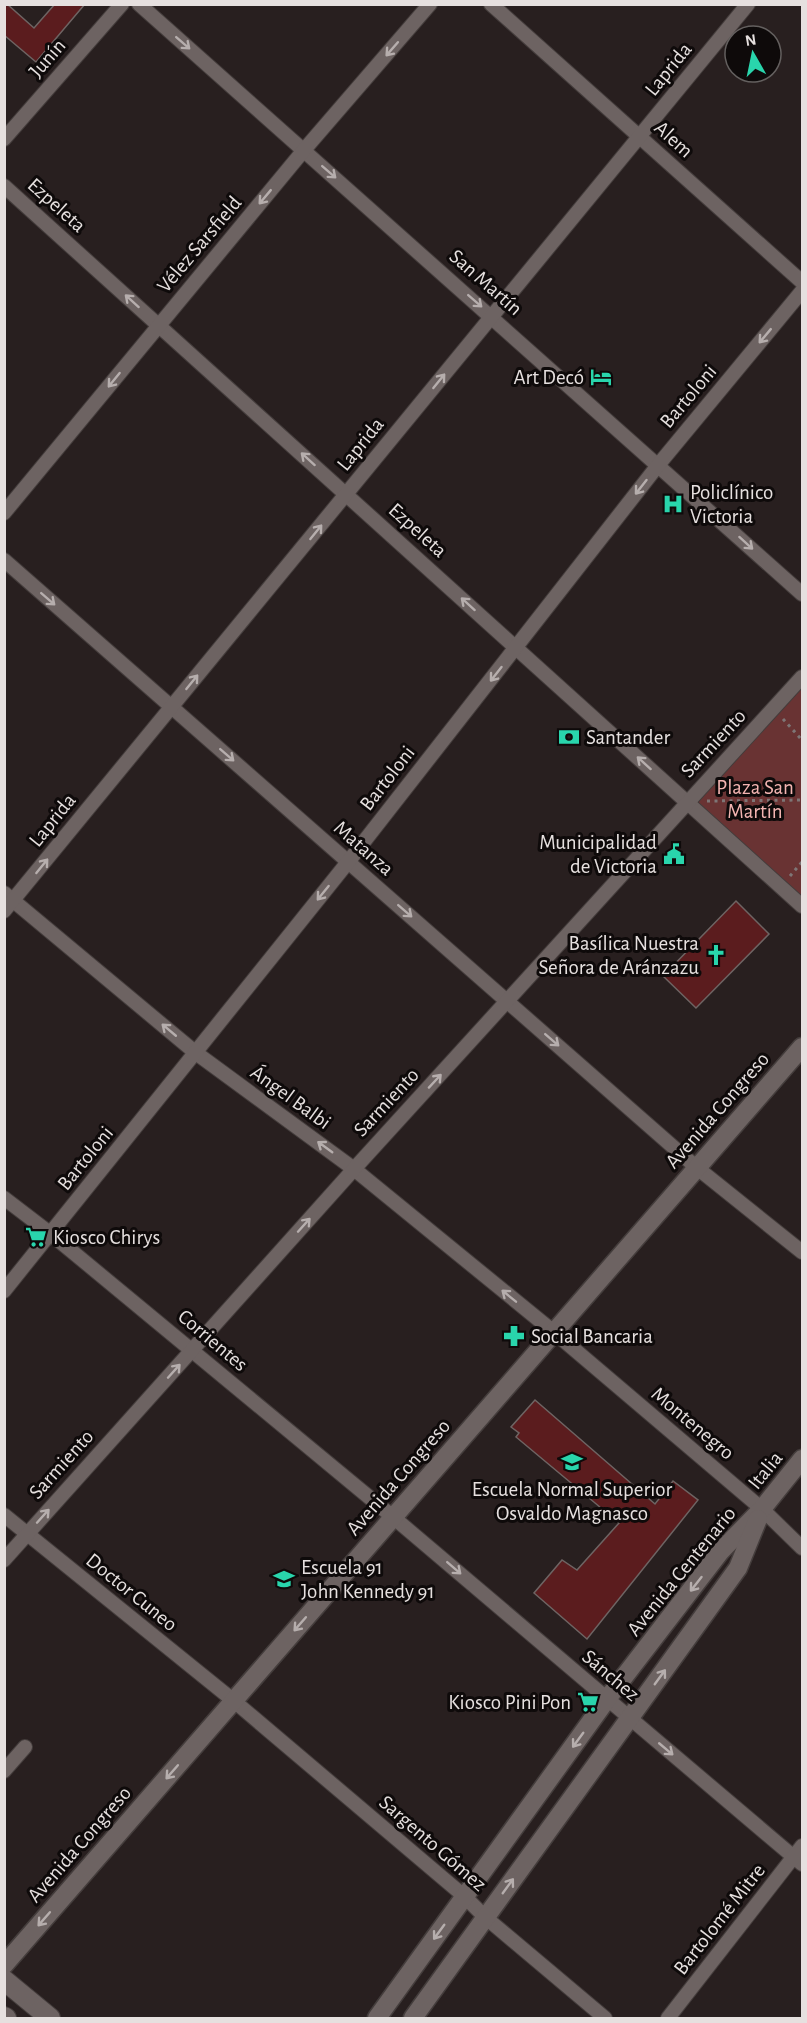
<svg xmlns="http://www.w3.org/2000/svg" width="807" height="2023" viewBox="0 0 807 2023" font-family="'Alegreya Sans',sans-serif">
	<style>
		.green { fill: #693333 }
		.building { fill: #5b1c1e; stroke: #6e6463; stroke-width: 1.5 }
		.lines { fill: none; stroke-linecap: round; stroke-linejoin: round }
		.minor-casing { stroke: #443d3c; stroke-width: 16 }
		.tertiary-casing { stroke: #443d3c; stroke-width: 21 }
		.secondary-casing { stroke: #443d3c; stroke-width: 22 }
		.path { stroke: #7e7676; stroke-width: 3; stroke-dasharray: 3 4.5; stroke-linecap: butt }
		.minor { stroke: #6d6362; stroke-width: 14 }
		.tertiary { stroke: #6d6362; stroke-width: 18 }
		.secondary { stroke: #6d6362; stroke-width: 20 }
		.oneway { stroke: #b6aead }
		.labels { text-anchor: middle; stroke-width: 6; stroke-linejoin: round; paint-order: stroke }
		.street-label { font-size: 21px; fill: #e6e0df; stroke: #0e0a0a }
		.poi-label { font-size: 21px; fill: #e6e0df; stroke: #0e0a0a; text-anchor: start }
		.park-label { font-size: 21px; fill: #f3b4b1; stroke: #0e0a0a }
	</style>
	<rect width="100%" height="100%" fill="#281f1f"/>
	<polygon class="green" points="802,677 802,906 688,802"/>
	<g class="building">
		<polygon points="4,4 7,4 34,28 55,4 85,4 36,62 4,35"/>
		<polygon points="736,901 769,934 696,1008 663,976"/>
		<polygon points="535,1400 655,1504 673,1481 698,1500 587,1639 534,1593 562,1560 577,1570 619,1523 516,1437 519,1433 511,1427"/>
	</g>
	<g class="lines">
		<defs>
			<g id="minor">
				<polyline points="139,4 802,594"/>
				<polyline points="491,4 802,282"/>
				<polyline points="4,139 122,4"/>
				<polyline points="4,186 802,906"/>
				<polyline points="4,513 304,150 430,4"/>
				<polyline points="4,560 696,1167 802,1252"/>
				<polyline points="4,893 196,1053 354,1169 555,1333 762,1509 802,1548"/>
				<polyline points="4,911 748,4"/>
				<polyline points="4,1198 51,1234 393,1517 802,1864"/>
				<polyline points="4,1291 348,862 659,464 802,291"/>
				<polyline points="4,1515 234,1701 464,1896 485,1917 605,2018"/>
				<polyline points="4,1560 354,1169 802,677"/>
				<polyline points="4,1771 25,1747"/>
				<polyline points="668,2018 802,1846"/>
			</g>
			<g id="tertiary">
				<polyline points="4,1965 802,1047"/>
				<polyline points="377,2018 607,1699 720,1552 762,1509 802,1459"/>
				<polyline points="413,2018 738,1568 758,1519"/>
			</g>
			<g id="secondary">
				<polyline points="4,1980 50,2018"/>
				<polyline points="4,2017 6,2018"/>
			</g>
		</defs>
		<use href="#minor" class="minor-casing"/>
		<use href="#tertiary" class="tertiary-casing"/>
		<use href="#secondary" class="secondary-casing"/>
		<g class="path">
			<polyline points="783,719 802,740"/>
			<polyline points="707,801 802,800"/>
			<polyline points="790,876 802,862"/>
		</g>
		<use href="#minor" class="minor"/>
		<use href="#tertiary" class="tertiary"/>
		<use href="#secondary" class="secondary"/>
	</g>
	<defs><path id="oneway-shaft" d="M-6 0H5M1.5-3L5.5 0L1.5 3" fill="none" stroke-width="1.6" stroke-linecap="round" stroke-linejoin="round" transform="scale(1.5)"/></defs>
	<g class="oneway">
		<use href="#oneway-shaft" transform="translate(183 43) rotate(41)"/>
		<use href="#oneway-shaft" transform="translate(392 49) rotate(131)"/>
		<use href="#oneway-shaft" transform="translate(329 172) rotate(41)"/>
		<use href="#oneway-shaft" transform="translate(265 197) rotate(130)"/>
		<use href="#oneway-shaft" transform="translate(132 301) rotate(-138)"/>
		<use href="#oneway-shaft" transform="translate(475 301) rotate(41)"/>
		<use href="#oneway-shaft" transform="translate(765 336) rotate(130)"/>
		<use href="#oneway-shaft" transform="translate(114 380) rotate(129)"/>
		<use href="#oneway-shaft" transform="translate(439 381) rotate(-51)"/>
		<use href="#oneway-shaft" transform="translate(308 459) rotate(-138)"/>
		<use href="#oneway-shaft" transform="translate(641 487) rotate(128)"/>
		<use href="#oneway-shaft" transform="translate(316 532) rotate(-51)"/>
		<use href="#oneway-shaft" transform="translate(746 543) rotate(42)"/>
		<use href="#oneway-shaft" transform="translate(48 599) rotate(41)"/>
		<use href="#oneway-shaft" transform="translate(468 604) rotate(-138)"/>
		<use href="#oneway-shaft" transform="translate(496 674) rotate(128)"/>
		<use href="#oneway-shaft" transform="translate(192 682) rotate(-51)"/>
		<use href="#oneway-shaft" transform="translate(227 755) rotate(41)"/>
		<use href="#oneway-shaft" transform="translate(644 763) rotate(-138)"/>
		<use href="#oneway-shaft" transform="translate(42 866) rotate(-51)"/>
		<use href="#oneway-shaft" transform="translate(323 893) rotate(129)"/>
		<use href="#oneway-shaft" transform="translate(405 911) rotate(41)"/>
		<use href="#oneway-shaft" transform="translate(169 1030) rotate(-140)"/>
		<use href="#oneway-shaft" transform="translate(552 1040) rotate(41)"/>
		<use href="#oneway-shaft" transform="translate(435 1081) rotate(-47)"/>
		<use href="#oneway-shaft" transform="translate(325 1147) rotate(-144)"/>
		<use href="#oneway-shaft" transform="translate(304 1225) rotate(-48)"/>
		<use href="#oneway-shaft" transform="translate(509 1296) rotate(-141)"/>
		<use href="#oneway-shaft" transform="translate(174 1371) rotate(-48)"/>
		<use href="#oneway-shaft" transform="translate(43 1516) rotate(-48)"/>
		<use href="#oneway-shaft" transform="translate(454 1568) rotate(41)"/>
		<use href="#oneway-shaft" transform="translate(696 1584) rotate(128)"/>
		<use href="#oneway-shaft" transform="translate(300 1624) rotate(131)"/>
		<use href="#oneway-shaft" transform="translate(660 1677) rotate(-54)"/>
		<use href="#oneway-shaft" transform="translate(578 1740) rotate(126)"/>
		<use href="#oneway-shaft" transform="translate(666 1749) rotate(40)"/>
		<use href="#oneway-shaft" transform="translate(172 1772) rotate(131)"/>
		<use href="#oneway-shaft" transform="translate(508 1886) rotate(-54)"/>
		<use href="#oneway-shaft" transform="translate(44 1919) rotate(131)"/>
		<use href="#oneway-shaft" transform="translate(439 1932) rotate(126)"/>
	</g>
	<defs>
		<symbol id="hotel-bare" viewBox="-9 -9 18 18"><path d="M-6-4.5h1.5V1H6V5H4.5V3h-9V5H-6ZM-4 0a1.8 1.8 0 1 1 3.6 0ZM.5 0V-2.5h3Q6-2.5 6 0Z" fill="#29d5ac" stroke="#0e0a0a" stroke-width="2.5" paint-order="stroke"/></symbol>
		<symbol id="hospital-bare" viewBox="-9 -9 18 18"><path d="M-5-5h3v3.5h4V-5h3V5h-3V1.5h-4V5h-3Z" fill="#29d5ac" stroke="#0e0a0a" stroke-width="2.5" paint-order="stroke"/></symbol>
		<symbol id="bank-bare" viewBox="-9 -9 18 18"><path d="M-6-4H6V4H-6ZM0-2.3a2.3 2.3 0 1 0 0 4.6a2.3 2.3 0 1 0 0-4.6Z" fill="#29d5ac" stroke="#0e0a0a" stroke-width="2.5" paint-order="stroke"/></symbol>
		<symbol id="civic-bare" viewBox="-9 -9 18 18"><path d="M-.6-6.5H3V-4.5H.6V-3L4-1V1h2V6H-6V1h2V-1L-.6-3ZM-1.2 2.5V6h2.4V2.5Z" fill="#29d5ac" stroke="#0e0a0a" stroke-width="2.5" paint-order="stroke"/></symbol>
		<symbol id="church-bare" viewBox="-9 -9 18 18"><path d="M-1.2-6h2.4v3.5h3.3v2.4h-3.3V6h-2.4V-.1h-3.3v-2.4h3.3Z" fill="#29d5ac" stroke="#0e0a0a" stroke-width="2.5" paint-order="stroke"/></symbol>
		<symbol id="supermarket-bare" viewBox="-9 -9 18 18"><path d="M-6-5.5h2.5l.6 2H6L4.5 2H-2.5L-4.4-4H-6ZM-1.5 3.2a1.3 1.3 0 1 0 .1 0ZM3 3.2a1.3 1.3 0 1 0 .1 0Z" fill="#29d5ac" stroke="#0e0a0a" stroke-width="2.5" paint-order="stroke"/></symbol>
		<symbol id="pharmacy-bare" viewBox="-9 -9 18 18"><path d="M-2-6h4v4h4v4h-4v4h-4v-4h-4v-4h4Z" fill="#29d5ac" stroke="#0e0a0a" stroke-width="2.5" paint-order="stroke"/></symbol>
		<symbol id="school-bare" viewBox="-9 -9 18 18"><path d="M0-5L7-2L0 1L-7-2ZM-4 1L0 2.5L4 1V4Q0 6-4 4Z" fill="#29d5ac" stroke="#0e0a0a" stroke-width="2.5" paint-order="stroke"/></symbol>
	</defs>
	<g fill-rule="evenodd">
		<use href="#hotel-bare" x="586" y="362" width="30" height="30"/>
		<use href="#hospital-bare" x="658" y="489" width="30" height="30"/>
		<use href="#bank-bare" x="554" y="722" width="30" height="30"/>
		<use href="#civic-bare" x="659" y="839" width="30" height="30"/>
		<use href="#church-bare" x="701" y="940" width="30" height="30"/>
		<use href="#supermarket-bare" x="21" y="1222" width="30" height="30"/>
		<use href="#pharmacy-bare" x="499" y="1321" width="30" height="30"/>
		<use href="#school-bare" x="557" y="1447" width="30" height="30"/>
		<use href="#school-bare" x="269" y="1564" width="30" height="30"/>
		<use href="#supermarket-bare" x="573" y="1687" width="30" height="30"/>
	</g>
	<g class="labels">
		<g class="street-label">
			<text transform="translate(47 58) rotate(-49)" y="7">Junín</text>
			<text transform="translate(668 69) rotate(-51)" y="7">Laprida</text>
			<text transform="translate(674 139) rotate(42)" y="7">Alem</text>
			<text transform="translate(57 205) rotate(42)" y="7">Ezpeleta</text>
			<text transform="translate(199 244) rotate(-50)" y="7">Vélez Sarsfield</text>
			<text transform="translate(486 282) rotate(41)" y="7">San Martín</text>
			<text transform="translate(688 396) rotate(-50)" y="7">Bartoloni</text>
			<text transform="translate(360 444) rotate(-51)" y="7">Laprida</text>
			<text transform="translate(418 530) rotate(42)" y="7">Ezpeleta</text>
			<text transform="translate(713 743) rotate(-47)" y="7">Sarmiento</text>
			<text transform="translate(387 778) rotate(-52)" y="7">Bartoloni</text>
			<text transform="translate(52 820) rotate(-51)" y="7">Laprida</text>
			<text transform="translate(364 848) rotate(41)" y="7">Matanza</text>
			<text transform="translate(291 1097) rotate(36)" y="7">Ángel Balbi</text>
			<text transform="translate(386 1102) rotate(-47)" y="7">Sarmiento</text>
			<text transform="translate(717 1110) rotate(-49)" y="7">Avenida Congreso</text>
			<text transform="translate(85 1158) rotate(-51)" y="7">Bartoloni</text>
			<text transform="translate(213 1340) rotate(40)" y="7">Corrientes</text>
			<text transform="translate(693 1423) rotate(40)" y="7">Montenegro</text>
			<text transform="translate(61 1464) rotate(-48)" y="7">Sarmiento</text>
			<text transform="translate(765 1470) rotate(-51)" y="7">Italia</text>
			<text transform="translate(398 1477) rotate(-49)" y="7">Avenida Congreso</text>
			<text transform="translate(681 1571) rotate(-51)" y="7">Avenida Centenario</text>
			<text transform="translate(132 1592) rotate(39)" y="7">Doctor Cuneo</text>
			<text transform="translate(611 1675) rotate(40)" y="7">Sánchez</text>
			<text transform="translate(433 1843) rotate(41)" y="7">Sargento Gómez</text>
			<text transform="translate(79 1844) rotate(-49)" y="7">Avenida Congreso</text>
			<text transform="translate(719 1919) rotate(-52)" y="7">Bartolomé Mitre</text>
		</g>
		<g class="poi-label">
			<text x="584" y="384" text-anchor="end">Art Decó</text>
			<text x="690" y="499">Policlínico<tspan x="690" dy="24">Victoria</tspan></text>
			<text x="586" y="744">Santander</text>
			<text x="657" y="849" text-anchor="end">Municipalidad<tspan x="657" dy="24">de Victoria</tspan></text>
			<text x="699" y="950" text-anchor="end">Basílica Nuestra<tspan x="699" dy="24">Señora de Aránzazu</tspan></text>
			<text x="53" y="1244">Kiosco Chirys</text>
			<text x="531" y="1343">Social Bancaria</text>
			<text x="572" y="1496" text-anchor="middle">Escuela Normal Superior<tspan x="572" dy="24">Osvaldo Magnasco</tspan></text>
			<text x="301" y="1574">Escuela 91<tspan x="301" dy="24">John Kennedy 91</tspan></text>
			<text x="571" y="1709" text-anchor="end">Kiosco Pini Pon</text>
		</g>
		<g class="park-label">
			<text x="755" y="794">Plaza San<tspan x="755" dy="24">Martín</tspan></text>
		</g>
	</g>
	<rect width="807" height="2023" fill="none" stroke="#e6e0df" stroke-width="12"/>
	<g transform="translate(753 54) rotate(351)"><circle r="28" fill="#0e0a0a" stroke="#64605f" stroke-width="1.5"/>
	<path d="M0-4.5L10 22L0 15L-10 22Z" fill="#29d5ac"/>
	<text y="-9" font-size="16" font-weight="bold" text-anchor="middle" fill="#e6e0df">N</text>
	</g>
</svg>
